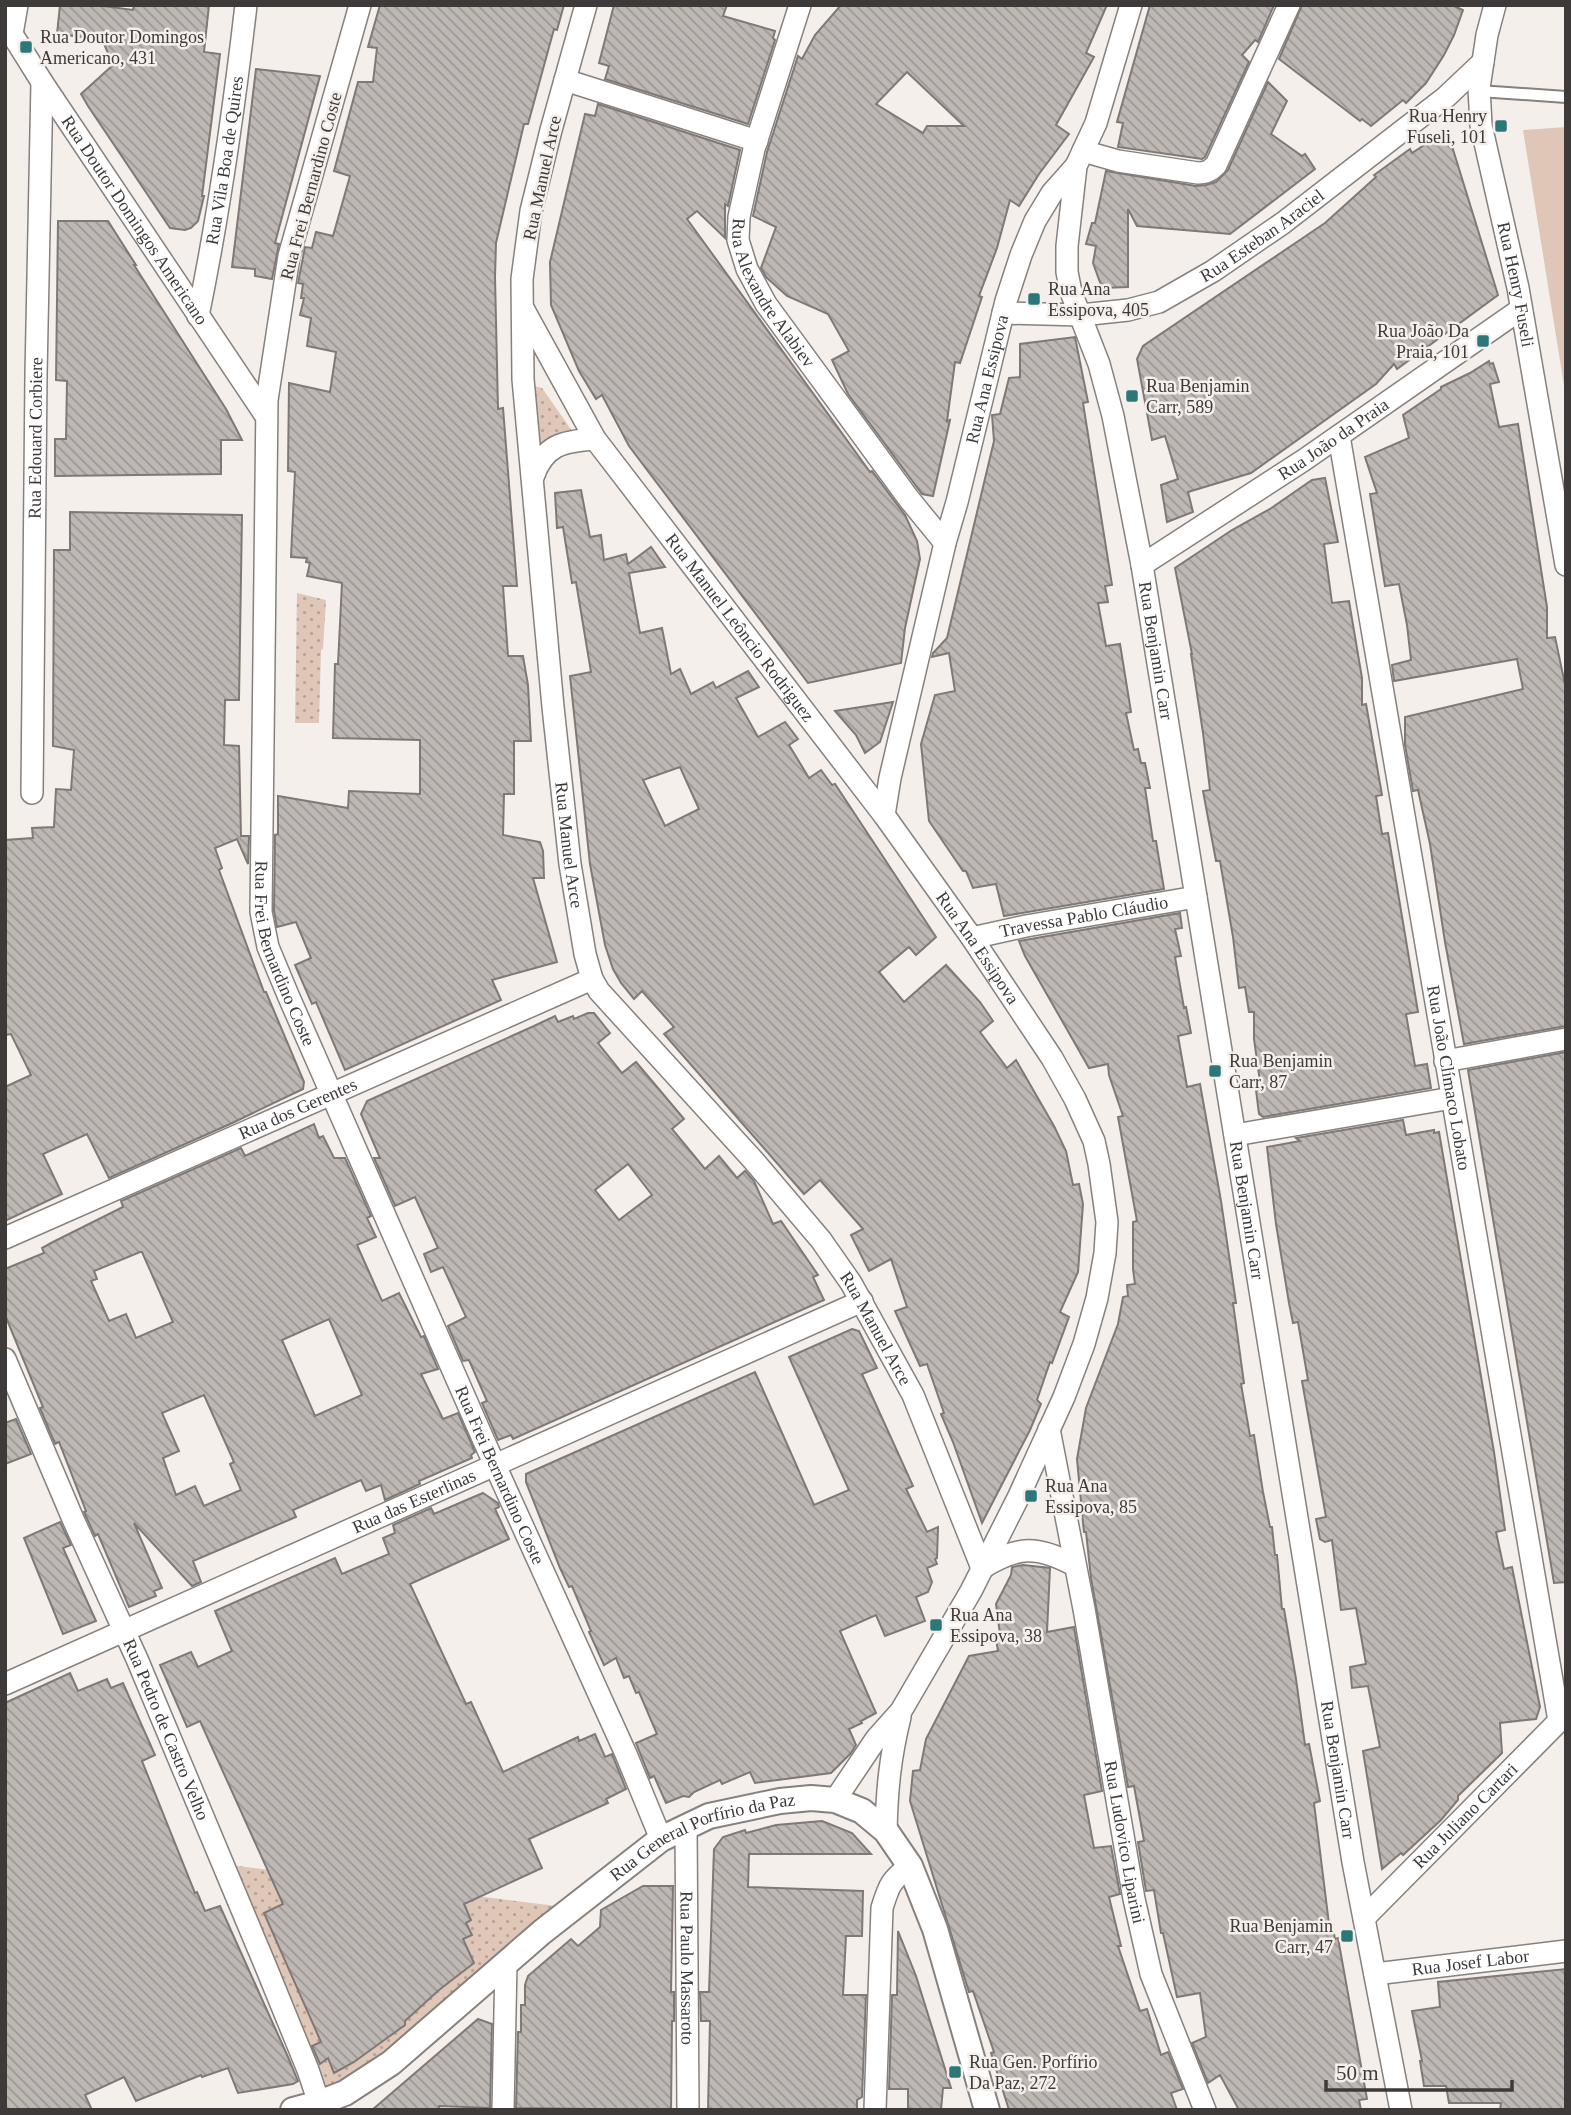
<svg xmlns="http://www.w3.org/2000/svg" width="1571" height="2115" viewBox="0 0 1571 2115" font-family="'Times New Roman',serif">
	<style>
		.grass { fill: #e0c6b7 }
		.park { fill: url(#park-dots) }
		.building { fill: url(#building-back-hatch); stroke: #7e7976; stroke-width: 2; fill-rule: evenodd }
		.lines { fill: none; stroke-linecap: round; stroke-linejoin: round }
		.service-casing { stroke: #86817e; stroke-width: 14 }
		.minor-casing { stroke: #86817e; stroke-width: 24 }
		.tertiary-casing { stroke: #86817e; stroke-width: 28 }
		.service { stroke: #fff; stroke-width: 10 }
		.minor { stroke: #fff; stroke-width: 21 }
		.tertiary { stroke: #fff; stroke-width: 24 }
		.poi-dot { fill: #2d777b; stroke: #f5efeb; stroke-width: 2.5 }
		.labels { text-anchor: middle; stroke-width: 5; stroke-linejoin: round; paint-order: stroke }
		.poi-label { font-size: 18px; fill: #3d3a39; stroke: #f5efeb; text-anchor: start }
		.street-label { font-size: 18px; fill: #3d3a39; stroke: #f5efeb }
	</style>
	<defs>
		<pattern id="park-dots" width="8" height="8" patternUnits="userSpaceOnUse" patternTransform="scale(1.75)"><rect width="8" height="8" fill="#e0c6b7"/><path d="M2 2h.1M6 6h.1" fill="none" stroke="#b7a296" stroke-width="1.8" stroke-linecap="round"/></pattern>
		<pattern id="building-back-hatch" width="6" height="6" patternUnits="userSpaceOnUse" patternTransform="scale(1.75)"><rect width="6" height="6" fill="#beb8b5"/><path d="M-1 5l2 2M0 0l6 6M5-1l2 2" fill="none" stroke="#9c9794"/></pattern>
	</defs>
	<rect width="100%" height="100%" fill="#f5efeb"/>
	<polygon class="grass" points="1566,127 1566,398 1523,130"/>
	<g class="park">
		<polygon points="530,385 542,388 577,438 535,455"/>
		<polygon points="297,593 326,600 323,649 321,650 319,723 295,723"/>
		<polygon points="223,1864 572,1908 319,2103"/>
	</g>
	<g class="building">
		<polygon points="60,5 96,5 133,10 134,5 209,5 204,52 220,54 202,196 204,196 198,221 191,228 185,230 170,228 88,106 81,94 113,65 102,39 57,34"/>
		<polygon points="380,5 564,5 557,30 554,29 528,124 524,124 496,243 495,277 498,409 503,408 517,586 503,586 508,656 523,656 528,685 531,741 514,741 514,794 504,794 503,835 540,842 543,851 544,878 533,878 557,962 492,980 501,1000 345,1070 316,1002 312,1004 295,965 311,958 296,922 277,927 274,911 275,835 278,834 278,796 348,808 349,791 420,794 420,740 333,738 335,664 338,664 342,583 307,576 310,563 306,562 307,558 291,557 295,472 288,471 289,383 330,392 336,352 307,346 311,318 300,315 304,298 301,298 303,284 298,283 305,247 312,248 316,232 333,236 350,176 334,171 358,82 373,82 377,48 368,47"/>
		<polygon points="614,5 727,5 723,16 775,31 773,38 775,40 748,124 605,79 609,66 599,63"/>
		<path d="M841,5H1107L1086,53L1094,57L1056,125L1069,134L1039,174L1019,206L1010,200L997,248L979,296L982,297L960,363L955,362L947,421L950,420L933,496L922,494L848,394L832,360L849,351L828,314L787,296L766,277L761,268L776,227L753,216L767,152L798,56L802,59L815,35ZM907,72L964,126H927L923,133L876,104Z"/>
		<polygon points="1150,5 1274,5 1258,42 1255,40 1242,55 1249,62 1205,157 1202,159 1118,147 1123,123 1117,122"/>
		<polygon points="1302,5 1452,5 1463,10 1454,35 1444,55 1426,83 1406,103 1403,100 1371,126 1362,119 1360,121 1279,59"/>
		<polygon points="256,69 320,76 275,243 279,244 272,279 255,276 255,269 232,267"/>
		<polygon points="1268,82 1287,101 1271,134 1302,156 1305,154 1315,169 1230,234 1137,226 1128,209 1128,287 1102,288 1093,263 1096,246 1086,244 1092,223 1095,223 1106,171 1196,186 1206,185 1216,182 1228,170"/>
		<polygon points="598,104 740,150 728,206 725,204 725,238 697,211 687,219 870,472 872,471 905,515 917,541 920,559 905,628 901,663 808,683 629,446 602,395 596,399 579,371 551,305 550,262 585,114 595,116"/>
		<polygon points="1447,130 1498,295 1397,369 1394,364 1376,384 1251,473 1188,492 1193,512 1167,522 1161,485 1178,479 1165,436 1152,440 1137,359 1143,346 1325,223 1376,177 1374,175 1410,149 1412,153"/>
		<polygon points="58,221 108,221 136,265 134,265 226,409 242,440 221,440 221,474 55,476 55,439 66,439 67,381 56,380"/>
		<polygon points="1075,337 1088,402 1083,403 1112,585 1105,586 1108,602 1098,603 1106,646 1120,644 1131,712 1126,713 1134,750 1138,749 1141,763 1145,763 1150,788 1145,788 1153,841 1156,841 1164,889 1004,916 996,884 973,888 966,871 963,871 929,821 921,744 935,695 955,691 949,653 932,657 933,653 947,638 994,441 992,415 1000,414 1009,378 1020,377 1020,344"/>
		<polygon points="1489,361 1490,364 1493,363 1499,382 1490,384 1499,427 1518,424 1547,607 1547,638 1555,637 1566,689 1566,1026 1464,1044 1445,942 1430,844 1418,790 1413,791 1405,745 1405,717 1523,689 1517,659 1394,681 1392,665 1411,660 1407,625 1399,584 1385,586 1370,494 1377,493 1365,457 1409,438 1403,415 1441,389 1441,387 1470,373"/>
		<polygon points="1325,478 1338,542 1324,544 1332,603 1349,601 1362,678 1362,705 1366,704 1382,795 1376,796 1382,834 1388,833 1418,1012 1406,1014 1415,1066 1427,1064 1431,1088 1263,1117 1259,1114 1256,1090 1261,1089 1254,1039 1254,1012 1249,1012 1245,987 1239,988 1233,937 1220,861 1216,861 1203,791 1210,790 1203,733 1191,654 1192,654 1175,568 1232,530 1270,509 1312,480"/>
		<path d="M581,490L590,537L601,535L604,560L626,554L628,564L651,547L665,567L629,573L640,633L662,628L671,674L680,669L691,694L713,682L716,688L748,671L759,687L736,698L758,737L785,722L798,739L789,745L809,778L821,770L832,785L835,784L936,937L916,955L909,947L879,972L904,1002L946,965L980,1002L993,1021L980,1032L1007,1068L1016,1060L1054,1126L1066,1151L1073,1185L1079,1184L1083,1204L1078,1272L1060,1312L1069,1317L1052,1363L1050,1362L1037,1400L1041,1404L1030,1430L982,1523L953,1442L941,1414L944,1413L927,1364L920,1366L895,1311L907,1307L891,1259L869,1271L851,1235L863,1229L820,1180L804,1194L664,1034L674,1027L642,991L634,999L621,983L613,969L605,945L590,864L570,676L591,672L576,582L572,583L563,527L557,528L555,493ZM680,767L699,809L665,826L643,780Z"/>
		<polygon points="70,512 242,515 239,700 225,700 224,745 239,746 241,836 249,836 248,864 237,839 215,848 222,868 219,870 264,992 266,992 304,1082 303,1089 230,1124 109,1178 87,1134 43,1154 62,1194 5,1221 5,1087 31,1075 11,1034 5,1035 5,840 33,838 32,828 54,827 56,789 71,790 74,750 53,746 54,550 70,550"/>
		<polygon points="893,702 880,742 865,753 856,735 835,711"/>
		<polygon points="1180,913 1182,928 1175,929 1181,956 1175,957 1184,1008 1186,1007 1191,1033 1178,1036 1187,1087 1200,1084 1221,1201 1236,1303 1233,1303 1244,1383 1241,1384 1250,1436 1254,1435 1263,1492 1270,1527 1272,1527 1275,1555 1277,1555 1282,1609 1284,1609 1296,1679 1305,1745 1309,1744 1320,1801 1314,1803 1329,1924 1332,1923 1335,1939 1338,1938 1367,2099 1359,2100 1361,2110 1239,2110 1220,2075 1208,2083 1192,2043 1206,2037 1200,1993 1177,1997 1163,1933 1161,1933 1154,1890 1146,1891 1138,1842 1144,1841 1134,1786 1128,1787 1091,1578 1086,1532 1084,1532 1083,1523 1077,1459 1086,1408 1118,1324 1123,1297 1128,1296 1127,1285 1135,1284 1133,1269 1133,1222 1137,1221 1118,1117 1123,1116 1109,1075 1108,1064 1089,1068 1025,956 1019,941"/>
		<path d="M588,1013H594L610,1033L598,1043L622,1073L636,1062L684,1119L672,1129L705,1169L719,1156L737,1178L745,1171L754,1181L773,1224L781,1221L818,1275L813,1277L824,1300L513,1439L511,1435L498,1440L482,1403L487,1401L476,1376L469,1360L463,1361L448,1326L466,1317L443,1267L431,1272L424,1254L438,1248L415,1197L395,1206L374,1158H380L361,1114L367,1101L534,1026L555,1016L558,1022L573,1016L574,1019ZM628,1164L652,1195L619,1220L595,1190Z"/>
		<polygon points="1566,1052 1566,1582 1554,1583 1468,1070"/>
		<polygon points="1403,1120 1406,1135 1434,1130 1434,1133 1439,1132 1494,1452 1505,1530 1496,1532 1504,1569 1512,1567 1540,1707 1536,1719 1500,1723 1502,1753 1458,1796 1458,1800 1441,1820 1403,1855 1401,1853 1382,1869 1363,1751 1380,1747 1368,1686 1352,1688 1350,1667 1366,1664 1356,1608 1341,1610 1332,1540 1325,1542 1320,1539 1316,1519 1326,1517 1302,1381 1308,1380 1298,1322 1293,1323 1289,1303 1276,1224 1267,1147 1300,1141 1296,1138"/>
		<path d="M314,1124L319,1138L323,1136L334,1158H345L371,1216L367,1218L376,1237L357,1245L382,1301L399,1293L421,1337L424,1336L438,1369L421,1374L443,1419L458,1413L475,1452L471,1455L472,1458L419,1481L420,1484L385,1500L381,1485L366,1491L361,1480L293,1510L296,1517L193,1561L201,1582L192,1586L134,1523L162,1588L154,1591L156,1596L129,1607L98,1534L95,1536L84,1512L86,1511L59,1442L55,1444L40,1408L43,1407L5,1315V1269L44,1253L42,1248L53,1242L123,1207L121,1201L241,1148L245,1156ZM140,1252H142L173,1322L136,1338L126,1314L109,1321L91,1281L97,1279L94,1271ZM329,1319L362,1395L315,1416L282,1340ZM204,1395L234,1462L230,1464L241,1490L204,1506L195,1486L176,1495L163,1458L179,1451L162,1413Z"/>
		<polygon points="852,1329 859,1331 877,1368 862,1374 913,1486 906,1489 927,1532 938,1527 937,1558 935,1559 937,1564 927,1568 932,1582 928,1592 916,1597 925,1621 885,1636 876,1615 840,1631 876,1713 861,1721 862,1723 849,1729 856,1745 851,1753 831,1773 755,1783 750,1772 722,1784 720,1780 694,1792 689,1797 683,1796 666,1803 654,1776 650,1778 636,1743 657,1734 639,1692 636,1693 629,1676 624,1678 616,1658 604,1665 589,1632 591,1631 572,1586 569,1587 560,1568 526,1482 526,1474 755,1372 814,1505 849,1490 789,1357"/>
		<polygon points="16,1419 31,1454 5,1464 5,1423"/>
		<polygon points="483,1493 498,1503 499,1507 495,1509 509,1539 410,1584 466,1704 471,1702 503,1772 578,1737 579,1741 595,1734 605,1757 612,1754 626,1789 606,1799 608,1803 529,1839 542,1868 464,1904 471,1920 466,1923 472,1935 463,1939 474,1963 439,1990 405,2021 405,2025 354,2062 334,2073 328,2058 320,2064 312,2046 321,2042 264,1913 283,1904 200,1721 187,1727 160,1665 191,1652 198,1667 232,1651 215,1611 335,1558 342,1574 389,1554 383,1538 395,1533 393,1525 431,1508 434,1514"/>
		<polygon points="60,1522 71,1545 63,1548 96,1621 63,1634 24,1538"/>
		<polygon points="1023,1565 1050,1568 1047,1632 1074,1627 1102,1791 1084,1795 1094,1848 1111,1846 1120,1894 1109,1897 1121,1946 1118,1946 1140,2011 1147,2009 1161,2055 1168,2052 1183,2089 1171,2093 1177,2110 1009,2110 991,2053 994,2052 973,1991 969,1992 910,1801 913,1771 920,1770 926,1739 969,1656 998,1651 995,1634 1000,1634 996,1604 1011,1575 1012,1567"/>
		<polygon points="70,1673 78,1691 107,1679 111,1688 123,1683 155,1755 142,1761 195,1893 197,1892 205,1911 220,1906 288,2057 298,2081 293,2084 238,2093 228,2068 202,2077 201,2075 136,2101 124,2077 85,2095 92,2110 5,2110 5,1703"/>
		<polygon points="822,1821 852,1833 871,1854 749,1854 748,1887 863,1891 862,1936 846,1936 843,1995 866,1995 862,2097 857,2100 857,2110 708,2110 710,2021 701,2021 700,1992 709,1992 714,1849 723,1837 745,1830 746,1833 776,1825"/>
		<polygon points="643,1886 673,1886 671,1992 674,1992 674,2021 672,2021 671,2110 516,2108 518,2032 521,2032 521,2005 525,2005 525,1985 528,1976 571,1939 578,1946 600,1927 601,1910"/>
		<polygon points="898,1931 916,1976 951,2088 943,2088 941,2110 908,2110 908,2089 889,2089 892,1995 897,1995"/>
		<polygon points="1566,1969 1566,2110 1500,2110 1501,2103 1449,2103 1446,2086 1424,2086 1420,2061 1422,2061 1412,2011 1440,2007 1438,1982"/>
		<polygon points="478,2019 492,2024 490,2108 439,2106 439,2110 372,2110"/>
	</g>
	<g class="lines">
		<defs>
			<polyline id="service" points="1479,91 1566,97"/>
			<g id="minor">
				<path id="s1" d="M360,5L289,256L267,400L261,912L268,947L288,995L484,1441L626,1754L661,1839"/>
				<path id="s2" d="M586,5L551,130L531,211L522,279L523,379L553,707L570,864L585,954L592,979L599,991L754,1161L821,1240L851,1283L913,1395L982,1568C1018,1546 1036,1545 1074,1565"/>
				<path id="s3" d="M800,5L754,149L739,217L738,240L747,269L766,304L909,499L945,543"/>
				<path id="s4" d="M1131,5L1096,123L1076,166L1067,246V272L1071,292L1099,364L1113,416L1142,565L1353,1862L1401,2110"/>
				<path id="s5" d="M1495,5L1487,35L1479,88L1481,125L1518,288L1566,565"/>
				<path id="s6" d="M5,23L42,82L266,416"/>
				<polyline points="12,34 17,5"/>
				<polyline points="565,80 757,141"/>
				<path d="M1083,151L1118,161L1198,173C1206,173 1210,171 1216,165L1289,5"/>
				<path id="s7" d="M524,310L595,439L884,815L972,938L1052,1058L1075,1099L1094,1141L1099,1164L1107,1222L1105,1253L1097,1298L1084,1344L1064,1397L1018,1498L971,1591L901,1711L876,1739L835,1800"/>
				<path id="s8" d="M1003,313L1081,315L1128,310L1159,302L1213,271L1283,223L1446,97L1483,62"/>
				<path id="s9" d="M198,316C219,213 234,109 246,5"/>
				<path id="s10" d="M1339,436L1559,1721"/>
				<path d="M533,477C544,445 563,441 595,439"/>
				<path id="s11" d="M1142,565L1304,460L1521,309"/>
				<path id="s12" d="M32,793L36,375L42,82"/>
				<path id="s13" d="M884,815L890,778L945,543L957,502L1006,301L1021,255L1035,221L1052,193L1076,166"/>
				<path id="s14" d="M972,938L1026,926L1196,897"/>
				<polyline points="1445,1061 1566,1039"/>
				<polyline points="1235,1135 1452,1098"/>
				<path id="s15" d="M5,1238L592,979"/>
				<path id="s16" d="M5,1359L73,1519L137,1659L266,1967L308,2070L319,2103L318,2110"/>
				<path id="s17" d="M1049,1429L1084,1609L1134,1899L1151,1974L1205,2110"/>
				<path id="s18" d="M5,1684L862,1301"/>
				<path id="s19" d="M686,1826L688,2110"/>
				<path d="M886,1831C887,1789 890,1758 900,1717"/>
				<path id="s20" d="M1364,1918L1566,1714"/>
				<path id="s21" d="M1375,1974L1566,1951"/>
				<polyline points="503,2110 506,1963"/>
				<path d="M875,2110L882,1908C889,1885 891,1880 910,1866"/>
			</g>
			<g id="tertiary">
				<path id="s22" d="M293,2110L319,2103L345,2093L391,2063L542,1932L661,1839L709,1816L780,1801L811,1798L835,1800L862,1811L886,1831L910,1866L935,1929L987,2110"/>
			</g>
		</defs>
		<use href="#service" class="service-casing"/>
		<use href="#minor" class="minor-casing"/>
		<use href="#tertiary" class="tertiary-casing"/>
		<use href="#service" class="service"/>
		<use href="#minor" class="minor"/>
		<use href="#tertiary" class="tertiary"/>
	</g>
	<g class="poi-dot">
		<rect x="19" y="40" width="14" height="14" rx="3.5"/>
		<rect x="1494" y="119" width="14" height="14" rx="3.5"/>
		<rect x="1027" y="292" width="14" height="14" rx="3.5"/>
		<rect x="1476" y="334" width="14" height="14" rx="3.5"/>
		<rect x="1125" y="389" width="14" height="14" rx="3.5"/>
		<rect x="1208" y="1064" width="14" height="14" rx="3.5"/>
		<rect x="1024" y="1489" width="14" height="14" rx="3.5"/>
		<rect x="929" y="1618" width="14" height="14" rx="3.5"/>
		<rect x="1340" y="1929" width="14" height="14" rx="3.5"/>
		<rect x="948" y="2065" width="14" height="14" rx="3.5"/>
	</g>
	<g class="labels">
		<g class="poi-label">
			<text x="40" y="43">Rua Doutor Domingos<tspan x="40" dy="21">Americano, 431</tspan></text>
			<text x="1487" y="122" text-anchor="end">Rua Henry<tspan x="1487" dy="21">Fuseli, 101</tspan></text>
			<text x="1048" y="295">Rua Ana<tspan x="1048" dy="21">Essipova, 405</tspan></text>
			<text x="1469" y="337" text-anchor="end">Rua João Da<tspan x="1469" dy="21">Praia, 101</tspan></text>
			<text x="1146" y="392">Rua Benjamin<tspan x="1146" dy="21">Carr, 589</tspan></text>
			<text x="1229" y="1067">Rua Benjamin<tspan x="1229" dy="21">Carr, 87</tspan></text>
			<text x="1045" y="1492">Rua Ana<tspan x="1045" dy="21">Essipova, 85</tspan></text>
			<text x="950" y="1621">Rua Ana<tspan x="950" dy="21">Essipova, 38</tspan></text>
			<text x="1333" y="1932" text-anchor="end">Rua Benjamin<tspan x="1333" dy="21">Carr, 47</tspan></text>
			<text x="969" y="2068">Rua Gen. Porfírio<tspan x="969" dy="21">Da Paz, 272</tspan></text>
		</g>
		<g class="street-label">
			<text dy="6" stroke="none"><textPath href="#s9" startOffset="158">Rua Vila Boa de Quires</textPath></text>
			<text transform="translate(542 178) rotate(-78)" y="6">Rua Manuel Arce</text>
			<text transform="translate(311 186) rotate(-75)" y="6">Rua Frei Bernardino Coste</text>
			<text dy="6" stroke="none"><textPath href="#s6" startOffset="236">Rua Doutor Domingos Americano</textPath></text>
			<text dy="6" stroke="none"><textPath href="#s8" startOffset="280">Rua Esteban Araciel</textPath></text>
			<text dy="6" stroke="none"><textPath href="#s5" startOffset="285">Rua Henry Fuseli</textPath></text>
			<text dy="6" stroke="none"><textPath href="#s3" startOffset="306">Rua Alexandre Alabiev</textPath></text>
			<text dy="6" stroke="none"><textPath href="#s13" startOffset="448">Rua Ana Essipova</textPath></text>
			<text dy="6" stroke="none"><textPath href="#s12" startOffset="355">Rua Edouard Corbiere</textPath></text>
			<text dy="6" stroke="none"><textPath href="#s11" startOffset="229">Rua João da Praia</textPath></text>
			<text dy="6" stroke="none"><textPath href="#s7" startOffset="385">Rua Manuel Leôncio Rodriguez</textPath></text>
			<text dy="6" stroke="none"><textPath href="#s4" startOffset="667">Rua Benjamin Carr</textPath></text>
			<text dy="6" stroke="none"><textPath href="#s2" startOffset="850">Rua Manuel Arce</textPath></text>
			<text dy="6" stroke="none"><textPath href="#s14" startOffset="114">Travessa Pablo Cláudio</textPath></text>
			<text dy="6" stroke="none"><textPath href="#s7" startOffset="784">Rua Ana Essipova</textPath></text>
			<text dy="6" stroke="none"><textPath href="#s1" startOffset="964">Rua Frei Bernardino Coste</textPath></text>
			<text dy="6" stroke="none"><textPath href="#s10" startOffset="651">Rua João Clímaco Lobato</textPath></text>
			<text dy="6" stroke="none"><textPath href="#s15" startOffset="320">Rua dos Gerentes</textPath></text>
			<text dy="6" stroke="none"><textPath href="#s4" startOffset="1234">Rua Benjamin Carr</textPath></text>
			<text dy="6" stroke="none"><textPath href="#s2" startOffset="1438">Rua Manuel Arce</textPath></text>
			<text dy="6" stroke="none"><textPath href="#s1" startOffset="1531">Rua Frei Bernardino Coste</textPath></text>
			<text dy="6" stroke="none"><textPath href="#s18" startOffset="448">Rua das Esterlinas</textPath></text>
			<text dy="6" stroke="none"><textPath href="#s16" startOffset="404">Rua Pedro de Castro Velho</textPath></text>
			<text dy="6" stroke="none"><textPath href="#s4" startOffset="1801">Rua Benjamin Carr</textPath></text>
			<text dy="6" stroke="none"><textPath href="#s20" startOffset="144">Rua Juliano Cartari</textPath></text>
			<text dy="6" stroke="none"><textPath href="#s22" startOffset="500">Rua General Porfírio da Paz</textPath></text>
			<text dy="6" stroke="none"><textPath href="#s17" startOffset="420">Rua Ludovico Liparini</textPath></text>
			<text dy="6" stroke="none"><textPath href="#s21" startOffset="96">Rua Josef Labor</textPath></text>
			<text dy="6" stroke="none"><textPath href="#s19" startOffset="142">Rua Paulo Massaroto</textPath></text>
		</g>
	</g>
	<rect width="1571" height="2115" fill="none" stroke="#3d3a39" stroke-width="14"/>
	<path d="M1326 2080v10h186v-10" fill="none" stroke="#3d3a39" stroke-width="3.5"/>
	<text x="1336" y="2080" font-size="21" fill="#3d3a39" stroke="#f5efeb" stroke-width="5" paint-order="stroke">50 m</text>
</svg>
